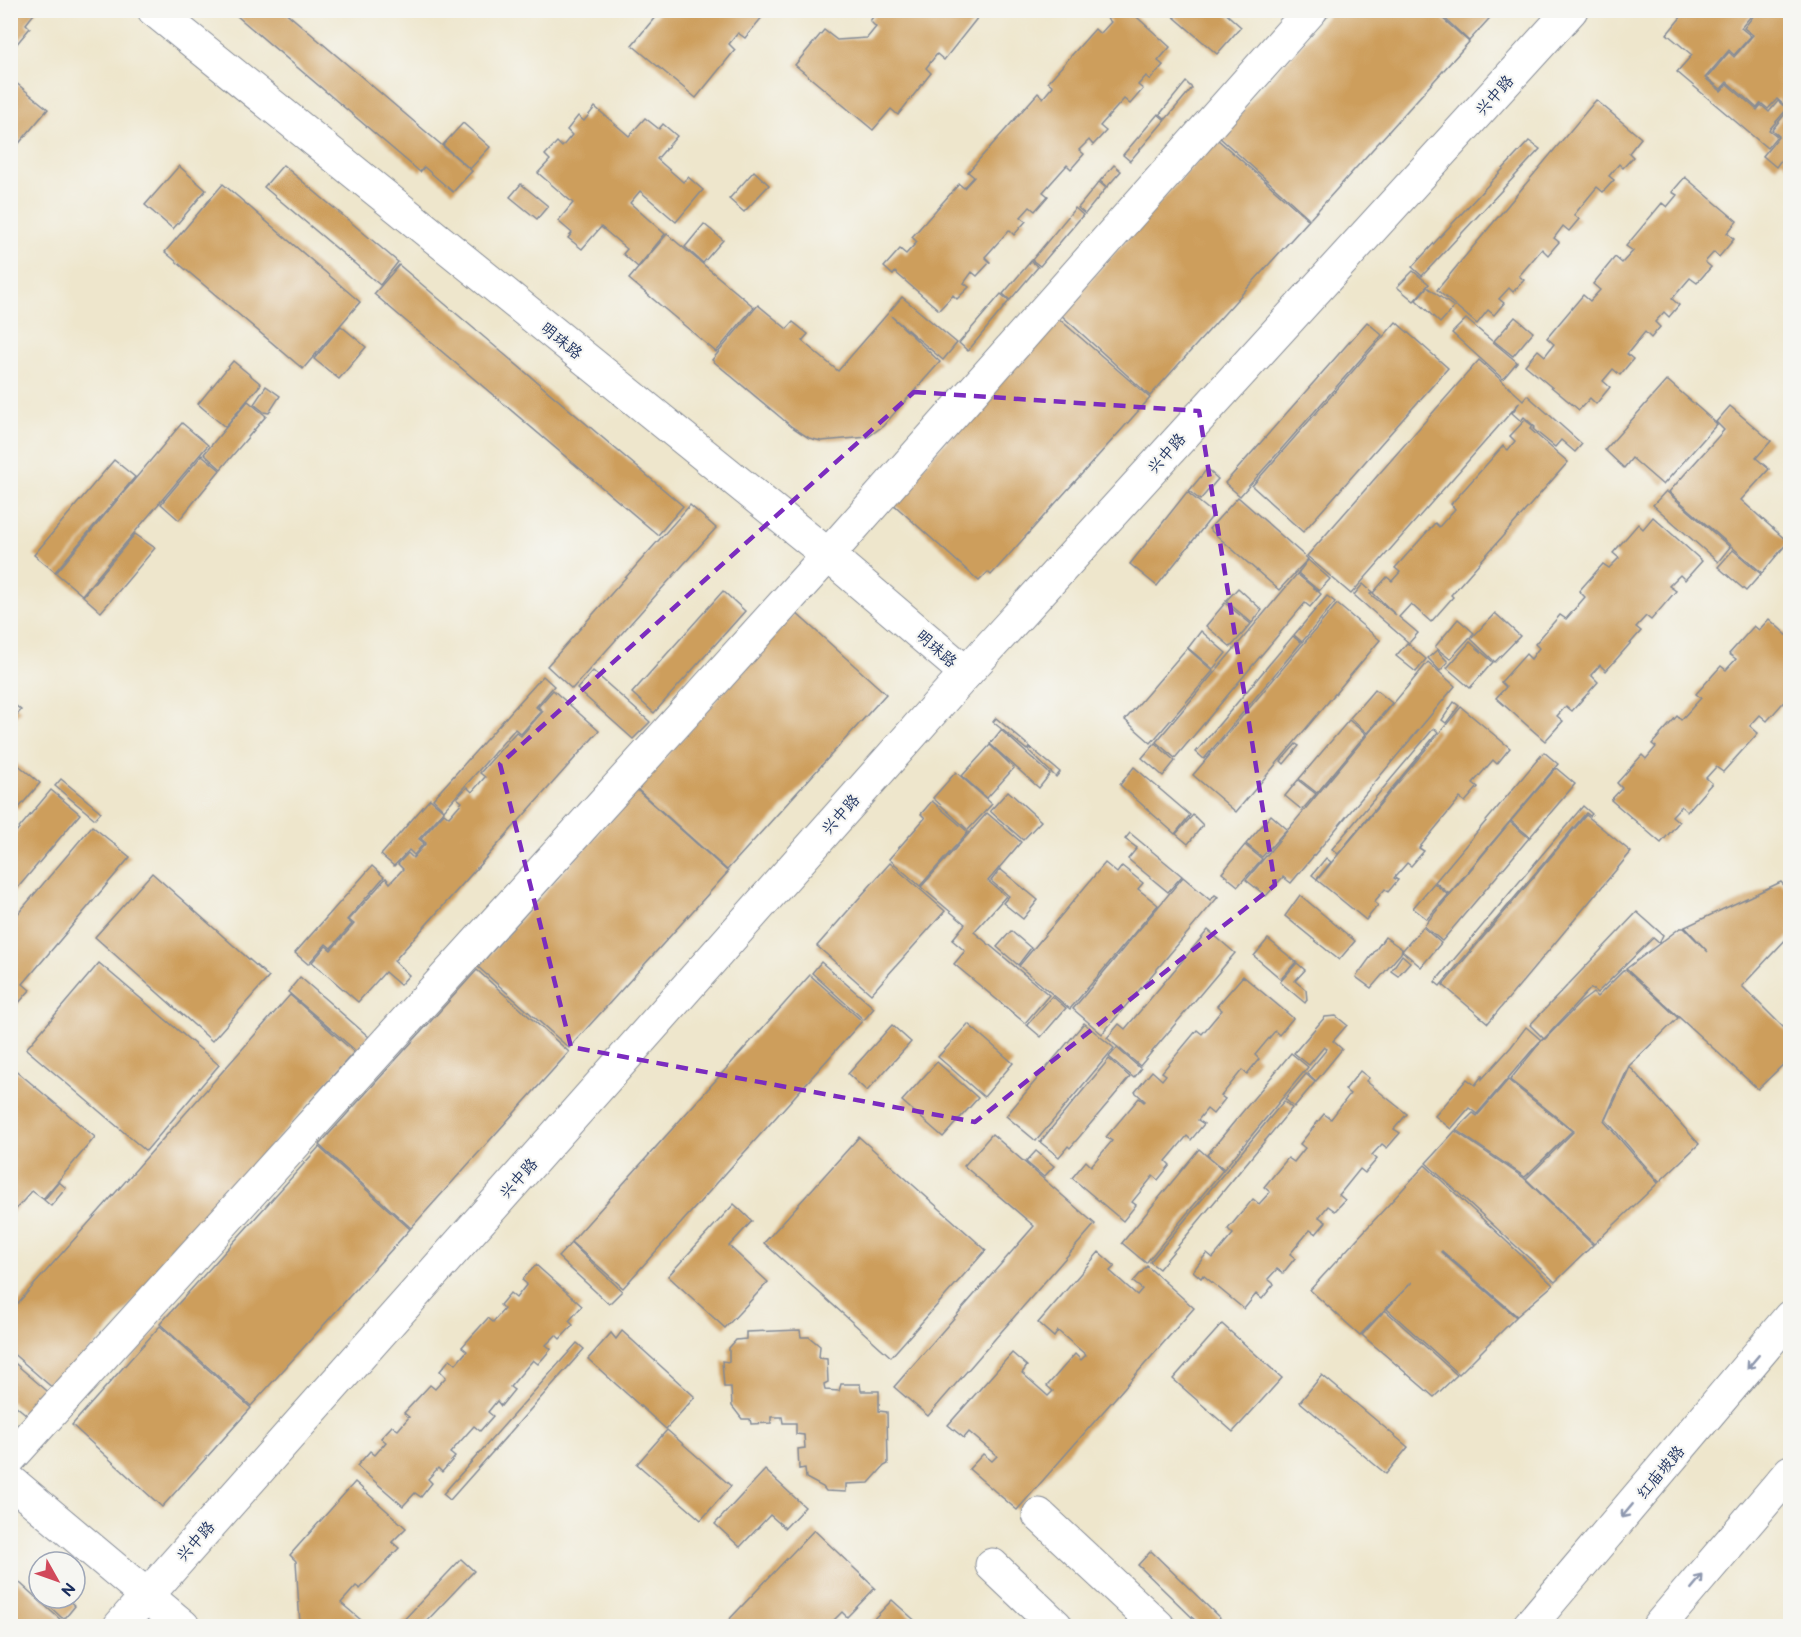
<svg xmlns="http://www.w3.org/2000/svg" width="1801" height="1637" viewBox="0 0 1801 1637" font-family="'Balsamiq Sans','LXGW WenKai TC',sans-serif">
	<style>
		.building { fill: #cd9e5c }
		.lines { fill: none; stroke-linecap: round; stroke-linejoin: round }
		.minor-casing { stroke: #848a95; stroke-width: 35 }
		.major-casing { stroke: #848a95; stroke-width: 35 }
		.minor { stroke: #fff; stroke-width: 33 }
		.major { stroke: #fff; stroke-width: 33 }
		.oneway { stroke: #8d97ae }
		.marked { fill: none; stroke: #7b2cbf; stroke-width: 4.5; stroke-dasharray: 12 8; stroke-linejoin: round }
		.labels { text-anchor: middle; stroke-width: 4.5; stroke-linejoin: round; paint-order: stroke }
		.street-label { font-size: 16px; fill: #1b2f5e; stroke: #f6f6f2 }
	</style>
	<rect width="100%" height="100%" fill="#f6f6f2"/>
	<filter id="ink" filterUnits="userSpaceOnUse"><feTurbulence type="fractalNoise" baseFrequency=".0167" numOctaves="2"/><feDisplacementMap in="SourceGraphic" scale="12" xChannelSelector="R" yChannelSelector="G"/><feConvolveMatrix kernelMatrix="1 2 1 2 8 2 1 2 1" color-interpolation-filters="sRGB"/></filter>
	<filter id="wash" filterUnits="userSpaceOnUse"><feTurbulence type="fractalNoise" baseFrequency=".008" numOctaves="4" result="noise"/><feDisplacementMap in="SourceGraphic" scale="24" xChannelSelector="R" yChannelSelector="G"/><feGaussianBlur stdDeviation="1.35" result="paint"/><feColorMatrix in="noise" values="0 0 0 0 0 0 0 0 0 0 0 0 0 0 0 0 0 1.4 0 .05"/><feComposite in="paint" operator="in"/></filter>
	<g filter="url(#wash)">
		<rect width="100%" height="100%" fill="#eee6cc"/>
		<g id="blocks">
			<g class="building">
				<polygon points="14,10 37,10 26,24 30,28 10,52 10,15"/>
				<polygon points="230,10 283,10 472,171 453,192 424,167 420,172"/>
				<polygon points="661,10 768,10 745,38 738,33 729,44 735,50 696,98 632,45"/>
				<polygon points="878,10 974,10 972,12 978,17 944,60 937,54 926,68 931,73 898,115 891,109 873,130 795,65 824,30 837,40 867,38 876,27 870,21"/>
				<polygon points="1112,10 1129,10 1170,47 1158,61 1163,65 1150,80 1146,76 1138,85 1143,89 1130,104 1124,99 1100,126 1106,131 1093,145 1089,140 1079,150 1084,154 1071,169 1067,165 1043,192 1048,196 1035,211 1030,207 1021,217 1026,221 1014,235 1009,230 985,257 990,262 977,276 972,272 964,283 969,287 957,299 953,295 939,310 895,272 893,275 884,267 900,249 906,254 917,242 912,237 959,184 964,188 974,177 968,172 1038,93 1043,98 1053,86 1048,82 1095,29 1100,34 1111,22 1106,17"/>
				<polygon points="1166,10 1222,10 1241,27 1217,54"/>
				<polygon points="1333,10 1433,10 1469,42 1310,219 1219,137"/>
				<polygon points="1436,10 1497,10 1469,41"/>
				<polygon points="1687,10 1756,10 1741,28 1751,36 1734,55 1729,50 1705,78 1721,91 1727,84 1757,110 1761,105 1769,112 1778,101 1787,109 1769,130 1777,136 1767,148 1677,72 1692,55 1667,34"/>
				<polygon points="1758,10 1790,10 1790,168 1781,160 1776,167 1763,156 1779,136 1772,130 1789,109 1777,99 1768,109 1761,103 1757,108 1727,82 1721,89 1707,78 1729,52 1734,57 1753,35 1744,28"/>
				<polygon points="10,78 48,109 10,154"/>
				<polygon points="1186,82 1192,88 1166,119 1160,114"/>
				<polygon points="1596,100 1641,138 1629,153 1633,157 1623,168 1619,164 1609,176 1614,180 1603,192 1597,187 1574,215 1579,219 1569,231 1563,226 1554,238 1559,242 1548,255 1542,249 1519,276 1524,280 1513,292 1509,288 1499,299 1504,303 1494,315 1488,310 1477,324 1437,290"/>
				<polygon points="595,107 629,136 645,118 659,129 663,124 677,136 657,159 683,182 688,177 703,190 676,222 640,191 630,203 665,234 638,267 623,254 627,249 601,227 582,249 568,238 572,233 558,221 573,203 538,173 550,160 545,155 557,142 562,147 572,135 567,130 578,116 584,121"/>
				<polygon points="1158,114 1165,120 1130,161 1123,155"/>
				<polygon points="463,123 490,147 470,169 443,145"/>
				<polygon points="1217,139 1309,220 1150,396 1060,314"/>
				<polygon points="1529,141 1540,149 1422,276 1412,267"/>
				<polygon points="283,165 398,262 380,285 264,187"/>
				<polygon points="1114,165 1121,171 1107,187 1100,181"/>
				<polygon points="179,166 206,190 173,229 145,205"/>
				<polygon points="754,171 769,185 744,212 729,199"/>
				<polygon points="1685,177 1737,221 1727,233 1734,239 1719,257 1714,252 1705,262 1711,267 1697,283 1690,278 1672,299 1679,305 1669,317 1664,312 1655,322 1660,327 1651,338 1645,332 1627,354 1633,359 1620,375 1613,369 1603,381 1610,387 1596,404 1590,398 1579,410 1525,365 1538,350 1545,356 1554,344 1547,338 1583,295 1590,301 1600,290 1593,284 1615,257 1622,263 1633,251 1626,246 1662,203 1667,207 1677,195 1672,192"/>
				<polygon points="1099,182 1106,188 1085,214 1078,208"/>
				<polygon points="223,184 360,302 303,369 165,252"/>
				<polygon points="521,184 548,206 537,219 510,197"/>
				<polygon points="1075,208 1083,215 1040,266 1032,260"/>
				<polygon points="704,224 723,240 703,263 685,247"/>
				<polygon points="667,234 754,307 716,352 629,279"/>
				<polygon points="1031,261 1038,267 1010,300 1003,294"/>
				<polygon points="399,265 683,506 658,535 374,294"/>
				<polygon points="1413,271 1429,284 1414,301 1397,287"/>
				<polygon points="1427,287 1454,307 1440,323 1416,300"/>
				<polygon points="1001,294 1009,301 968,351 959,343"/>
				<polygon points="902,297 957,343 943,360 891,316 940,362 883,426 868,437 821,441 809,438 792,427 712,360 758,305 787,329 793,322 808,334 802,341 838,371"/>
				<polygon points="1515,317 1533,332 1513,356 1494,341"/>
				<polygon points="1058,318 1150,398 991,575 988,572 979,581 891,502"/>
				<polygon points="1466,319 1517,362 1503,379 1452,333"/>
				<polygon points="1367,322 1382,335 1240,496 1225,483"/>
				<polygon points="1396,322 1448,368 1303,532 1252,486"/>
				<polygon points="341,326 366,347 339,379 314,359"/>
				<polygon points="1479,360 1523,400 1527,395 1582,444 1575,452 1561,440 1555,447 1533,429 1535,427 1524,417 1521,421 1512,413 1520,402 1351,594 1307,556"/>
				<polygon points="233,361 261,384 225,427 198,404"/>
				<polygon points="1667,380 1717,424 1663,485 1632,458 1624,468 1605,450"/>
				<polygon points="266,386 280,396 269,413 264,412 254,404"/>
				<polygon points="248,401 266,416 221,469 204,454"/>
				<polygon points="1730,406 1771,441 1756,458 1769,469 1741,500 1788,542 1762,573 1669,492 1724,430 1716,422"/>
				<polygon points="1525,420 1533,426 1530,429 1568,462 1451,595 1453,597 1431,622 1411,604 1399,617 1418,633 1409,643 1354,595 1363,584 1372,592 1370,594 1396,615 1373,593 1387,577 1392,581 1400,572 1395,568 1435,523 1439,527 1455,509 1451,504 1503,446 1508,450 1515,441 1510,436"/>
				<polygon points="182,423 208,445 82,595 56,573"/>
				<polygon points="202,455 220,470 179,520 161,504"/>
				<polygon points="114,460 135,477 55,572 34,555"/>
				<polygon points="1207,469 1218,479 1200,500 1189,491"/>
				<polygon points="1666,491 1730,547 1718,562 1653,505"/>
				<polygon points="1187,492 1214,514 1157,586 1130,564"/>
				<polygon points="1238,497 1308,559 1279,590 1209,529"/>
				<polygon points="690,505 716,528 572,689 547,666"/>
				<polygon points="1653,517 1702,561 1685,580 1680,575 1669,586 1676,591 1651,620 1646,616 1636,627 1641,631 1606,671 1600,665 1591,675 1598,682 1572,711 1566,706 1557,716 1563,721 1545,741 1496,698 1506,687 1501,682 1526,654 1531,659 1539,648 1535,644 1560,615 1566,619 1585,597 1579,591 1603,564 1609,568 1619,558 1613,553 1638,524 1643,529"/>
				<polygon points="135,534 155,548 101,612 83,596"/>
				<polygon points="1733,550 1761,574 1746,591 1718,567"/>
				<polygon points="1308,560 1330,579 1319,591 1298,573"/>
				<polygon points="1297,574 1321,594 1310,607 1305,603 1175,758 1156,742"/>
				<polygon points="1238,588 1262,610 1252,623 1226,601"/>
				<polygon points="723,591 745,611 654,713 632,693"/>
				<polygon points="1327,596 1335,602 1302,642 1294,635"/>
				<polygon points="1225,603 1251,624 1231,647 1206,626"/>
				<polygon points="1337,604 1380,640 1236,812 1193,775"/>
				<polygon points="795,612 886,694 727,870 637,789"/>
				<polygon points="1495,613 1520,636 1495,662 1471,639"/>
				<polygon points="1458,619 1474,633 1450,659 1435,647"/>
				<polygon points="1769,619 1790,638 1790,684 1786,689 1790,695 1767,721 1760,715 1750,726 1758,733 1723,772 1716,767 1706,778 1712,783 1687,812 1681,806 1672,816 1679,822 1661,843 1611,800 1622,788 1617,783 1642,755 1646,759 1656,747 1652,744 1677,716 1681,720 1701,698 1696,694 1721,666 1726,670 1736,659 1729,654 1754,626 1759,630"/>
				<polygon points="1201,631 1226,653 1213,669 1188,648"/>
				<polygon points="1293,636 1301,643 1204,759 1196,752"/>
				<polygon points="1470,642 1493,662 1470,688 1447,668"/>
				<polygon points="1407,643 1426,659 1416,672 1396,656"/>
				<polygon points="1187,648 1213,671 1151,743 1125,720"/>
				<polygon points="1437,650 1448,662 1440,671 1428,658"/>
				<polygon points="1428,662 1455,686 1291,883 1283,877 1266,896 1246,880"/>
				<polygon points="593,671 650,722 633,739 577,689"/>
				<polygon points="543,676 554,686 536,707 541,711 521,734 515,729 444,810 433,799"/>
				<polygon points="1375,689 1392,703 1367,733 1350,718"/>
				<polygon points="553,690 599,731 394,961 409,975 400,985 385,972 358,1002 312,962 326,946 331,950 354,924 349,920 386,878 390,883 403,869 398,864 408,853 413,858 426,843 421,839 444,813 449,817 462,802 457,798 467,787 472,792 485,777 480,773 516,732 521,736 543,711 538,707"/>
				<polygon points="10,701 21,710 10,723"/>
				<polygon points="1454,702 1459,706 1446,723 1442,720"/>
				<polygon points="1461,707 1510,748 1497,764 1493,760 1473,783 1478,787 1465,802 1460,798 1419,848 1424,851 1411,866 1407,863 1394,878 1398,880 1388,892 1385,889 1374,902 1378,905 1366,920 1317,880"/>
				<polygon points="996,718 1030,747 1027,750 993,722"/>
				<polygon points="1349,720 1366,734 1317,793 1299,779"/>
				<polygon points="1434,728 1438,732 1338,854 1332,849"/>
				<polygon points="1001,730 1050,774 1039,788 990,744"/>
				<polygon points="1155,743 1175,761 1163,776 1142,758"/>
				<polygon points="1296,744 1299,746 1284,764 1281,761"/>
				<polygon points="990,745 1014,768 987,798 962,776"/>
				<polygon points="1031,748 1060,772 1056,777 1029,751"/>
				<polygon points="1544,752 1558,764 1449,894 1435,882"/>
				<polygon points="10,758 40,783 18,809 10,803"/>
				<polygon points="1134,767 1190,815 1175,834 1120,785"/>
				<polygon points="1556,768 1575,784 1530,837 1511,821"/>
				<polygon points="956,772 992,804 968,830 933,798"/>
				<polygon points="61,779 101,812 95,819 55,786"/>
				<polygon points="1298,780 1316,794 1302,810 1285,796"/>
				<polygon points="51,790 80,814 10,897 10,839"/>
				<polygon points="637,790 728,872 569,1048 478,967"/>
				<polygon points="1008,791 1041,821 1023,840 990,811"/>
				<polygon points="430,799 444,811 419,839 424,843 414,855 409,850 394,866 381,855"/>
				<polygon points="932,801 968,832 920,886 889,859 925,818 921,814"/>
				<polygon points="1583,806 1592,814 1590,816 1586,813 1440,986 1435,982"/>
				<polygon points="987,813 1021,842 988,881 1006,896 974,932 1049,995 1025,1023 954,964 965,951 952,940 965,924 921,887"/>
				<polygon points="1193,815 1203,825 1188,844 1176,834"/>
				<polygon points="1271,815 1287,829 1262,857 1246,844"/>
				<polygon points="1586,815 1631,852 1488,1023 1443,985"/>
				<polygon points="1510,822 1529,838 1442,941 1424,926"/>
				<polygon points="92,826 130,857 23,984 30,990 10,1013 10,923"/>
				<polygon points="1130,833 1182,876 1168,892 1128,859 1137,848 1125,839"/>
				<polygon points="1245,845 1262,859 1238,886 1222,873"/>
				<polygon points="1326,858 1331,862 1317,879 1312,875"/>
				<polygon points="890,863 945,911 871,994 817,946"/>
				<polygon points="1105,863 1117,873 1122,866 1143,883 1138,889 1158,905 1070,1009 1019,966"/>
				<polygon points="372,866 384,877 347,920 352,924 331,948 326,944 308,964 295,953"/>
				<polygon points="1000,869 1038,900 1023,919 1003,903 1009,896 991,881"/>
				<polygon points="152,873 269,977 212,1041 95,937"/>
				<polygon points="1183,877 1210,900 1215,895 1218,897 1102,1034 1073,1009"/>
				<polygon points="1781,882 1790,892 1790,935 1742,986 1790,1034 1790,1058 1758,1089 1626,969 1680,928 1684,928 1708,952 1685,927"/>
				<polygon points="1434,883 1448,895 1427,919 1413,908"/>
				<polygon points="1300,895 1355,941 1339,960 1285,916"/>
				<polygon points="1637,912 1663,935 1659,943 1653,938 1597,993 1591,988 1544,1039 1530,1025"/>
				<polygon points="1423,927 1441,943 1421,967 1402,951"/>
				<polygon points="1208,930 1235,953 1140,1066 1107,1038 1119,1024 1125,1029"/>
				<polygon points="1011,931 1031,948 1018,965 997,947"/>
				<polygon points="1385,937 1402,949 1401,953 1371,988 1356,977"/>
				<polygon points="1268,939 1296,962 1281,979 1254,956"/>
				<polygon points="1402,955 1410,962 1398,976 1391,971"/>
				<polygon points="821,962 874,1008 864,1020 812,973"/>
				<polygon points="99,963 219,1065 146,1151 26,1049"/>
				<polygon points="1297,963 1305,970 1295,981 1306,990 1307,1000 1305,1003 1280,982"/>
				<polygon points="477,970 569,1052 411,1228 319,1145"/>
				<polygon points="1627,970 1678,1018 1629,1066 1604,1121 1658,1183 1594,1244 1526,1179 1574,1131 1510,1080 1543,1039 1545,1039 1580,1003 1593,993 1597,997 1623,971"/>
				<polygon points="810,975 862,1021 623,1288 571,1242"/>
				<polygon points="1243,976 1293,1018 1279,1035 1275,1031 1255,1055 1259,1059 1247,1074 1242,1070 1221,1096 1225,1099 1213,1114 1207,1109 1198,1120 1204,1124 1191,1140 1187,1136 1166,1161 1170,1165 1158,1180 1153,1176 1132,1202 1136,1205 1123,1221 1072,1178 1086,1161 1091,1166 1112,1141 1106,1137 1139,1098 1144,1102 1145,1101 1135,1092 1152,1071 1162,1080 1166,1075 1162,1072 1197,1030 1202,1034 1222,1010 1217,1006"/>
				<polygon points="300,977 369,1037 356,1051 288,992"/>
				<polygon points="290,995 354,1052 55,1390 10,1351 10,1312"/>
				<polygon points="1052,996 1066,1008 1041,1037 1027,1025"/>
				<polygon points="1336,1016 1347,1025 1333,1041 1342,1049 1316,1081 1307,1073 1327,1049 1324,1047 1309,1065 1294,1053 1325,1017"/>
				<polygon points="1084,1023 1114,1048 1036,1141 1006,1116"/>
				<polygon points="968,1024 1013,1063 984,1097 938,1057"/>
				<polygon points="892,1025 911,1042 867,1091 848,1074"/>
				<polygon points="1526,1027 1541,1040 1477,1114 1469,1108 1451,1129 1435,1116 1467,1079 1475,1085 1482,1076 1482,1079 1511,1047"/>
				<polygon points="1117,1048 1141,1069 1134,1078 1109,1057"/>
				<polygon points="1291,1053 1308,1067 1224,1169 1207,1155"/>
				<polygon points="1109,1059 1130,1077 1070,1148 1068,1146 1059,1157 1040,1142"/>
				<polygon points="937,1062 978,1098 943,1137 902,1101"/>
				<polygon points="1630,1067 1699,1144 1659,1182 1606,1120"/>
				<polygon points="13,1068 95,1137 43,1199 32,1191 10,1216 10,1070"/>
				<polygon points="1360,1071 1369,1078 1366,1081 1407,1114 1394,1129 1400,1133 1387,1148 1382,1144 1372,1155 1377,1159 1365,1173 1360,1169 1339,1195 1345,1200 1335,1211 1328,1206 1319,1217 1326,1222 1316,1234 1310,1230 1290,1254 1295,1258 1283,1273 1277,1269 1268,1279 1274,1284 1262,1299 1256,1294 1244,1309 1203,1275 1201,1278 1193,1271 1207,1253 1213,1258 1233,1234 1228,1229 1253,1199 1259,1204 1270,1192 1264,1187 1288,1158 1294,1162 1305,1148 1300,1144 1324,1114 1331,1119 1350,1094 1345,1090"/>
				<polygon points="1306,1074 1315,1082 1294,1107 1285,1099"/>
				<polygon points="1508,1080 1572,1131 1525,1177 1456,1130 1473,1113 1477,1116"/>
				<polygon points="1284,1101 1292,1108 1159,1269 1150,1262"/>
				<polygon points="1455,1131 1524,1178 1593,1245 1555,1282 1426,1163"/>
				<polygon points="992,1134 1095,1224 928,1416 894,1387 1034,1226 964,1166"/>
				<polygon points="859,1137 986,1250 891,1357 764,1243"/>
				<polygon points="319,1147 410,1229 251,1406 160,1324"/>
				<polygon points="1199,1149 1223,1170 1146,1263 1122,1243"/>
				<polygon points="1036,1151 1054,1166 1044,1177 1026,1162"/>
				<polygon points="1425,1165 1553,1285 1517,1316 1442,1251 1441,1252 1516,1317 1459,1374 1387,1309 1412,1282 1360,1335 1310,1290"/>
				<polygon points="59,1182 66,1188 51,1206 44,1200"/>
				<polygon points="734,1204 752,1221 729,1246 768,1282 725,1328 668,1276"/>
				<polygon points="571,1243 622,1291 609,1304 558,1257"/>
				<polygon points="1099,1252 1115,1266 1110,1271 1137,1295 1142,1289 1133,1282 1147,1266 1194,1308 1017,1510 969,1469 983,1454 992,1461 997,1456 969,1432 964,1438 948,1425 1012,1353 1027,1366 1022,1373 1048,1396 1053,1391 1047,1386 1075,1354 1081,1360 1086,1355 1058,1331 1054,1337 1038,1323"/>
				<polygon points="536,1265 582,1306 569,1321 573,1325 560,1339 556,1335 546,1345 551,1349 538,1364 533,1360 510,1387 514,1390 501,1406 497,1401 488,1412 493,1416 480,1431 474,1426 450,1453 455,1457 442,1472 438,1468 428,1479 432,1483 421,1497 415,1493 403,1506 357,1466 370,1451 375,1455 386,1442 381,1438 392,1426 398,1430 409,1417 404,1413 430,1385 435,1389 446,1377 440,1371 450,1359 456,1364 467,1351 462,1347 488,1318 493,1322 504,1309 500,1305 510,1293 516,1298 527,1284 522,1280"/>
				<polygon points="1385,1310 1457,1375 1434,1397 1362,1335"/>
				<polygon points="1222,1324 1282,1378 1233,1432 1173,1379"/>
				<polygon points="160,1326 251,1408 162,1507 72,1425"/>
				<polygon points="800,1330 801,1337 809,1337 820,1346 819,1358 827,1359 828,1382 824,1384 825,1390 839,1391 841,1384 860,1384 861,1391 879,1391 879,1411 887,1412 888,1464 884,1466 869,1483 846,1484 846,1492 826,1491 823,1487 806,1478 805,1468 799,1469 798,1449 805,1448 804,1435 796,1434 796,1423 783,1423 782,1417 771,1417 771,1423 751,1424 750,1419 742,1419 732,1406 731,1387 724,1387 722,1361 729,1362 729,1348 736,1340 746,1339 746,1332"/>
				<polygon points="622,1331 695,1397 666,1429 588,1359 611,1333 616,1339"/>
				<polygon points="577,1343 584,1349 450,1500 443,1494"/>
				<polygon points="10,1359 53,1396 33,1420 10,1401"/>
				<polygon points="1322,1375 1408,1447 1386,1474 1300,1402"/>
				<polygon points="667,1430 731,1486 701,1520 637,1464"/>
				<polygon points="765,1470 805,1507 785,1528 770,1515 740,1547 715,1524"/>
				<polygon points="355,1482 406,1528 392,1542 399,1548 360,1589 356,1586 341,1603 368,1626 303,1626 300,1624 296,1561 290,1555"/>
				<polygon points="814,1530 875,1588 847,1617 842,1612 828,1626 723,1626"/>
				<polygon points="1151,1551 1228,1626 1201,1626 1138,1565"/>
				<polygon points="461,1559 474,1571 422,1626 398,1626"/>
				<polygon points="10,1574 63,1622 59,1626 10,1626"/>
				<polygon points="41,1598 66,1598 75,1606 66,1617 62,1618"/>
				<polygon points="892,1600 921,1626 867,1626"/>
			</g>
		</g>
	</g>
	<g filter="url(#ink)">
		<use href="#blocks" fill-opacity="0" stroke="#848a95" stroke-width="1.5"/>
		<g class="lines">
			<defs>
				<g id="minor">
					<polyline points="154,10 828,555 966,673"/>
					<polyline points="10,1458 828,555 1311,10"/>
					<polyline points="10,1481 183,1626"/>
					<polyline points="1039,1515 1158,1626"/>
					<polyline points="992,1565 1056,1626"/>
					<polyline points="120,1626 966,673 1571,10"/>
				</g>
				<g id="major">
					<polyline points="1529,1626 1790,1317"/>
					<polyline points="1659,1626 1790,1472"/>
				</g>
			</defs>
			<use href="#minor" class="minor-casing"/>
			<use href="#major" class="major-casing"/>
			<use href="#minor" class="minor"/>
			<use href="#major" class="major"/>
		</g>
		<defs><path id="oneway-shaft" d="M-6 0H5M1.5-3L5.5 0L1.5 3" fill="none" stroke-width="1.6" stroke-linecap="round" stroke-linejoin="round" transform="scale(1.5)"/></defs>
		<g class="oneway">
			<use href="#oneway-shaft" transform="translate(1753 1362) rotate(130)"/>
			<use href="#oneway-shaft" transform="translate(1627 1511) rotate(130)"/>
			<use href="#oneway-shaft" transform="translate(1697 1582) rotate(-50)"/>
		</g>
	</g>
	<path class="marked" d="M914,392L1199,411L1275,885L975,1122L571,1047L500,764Z"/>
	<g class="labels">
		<g class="street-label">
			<text transform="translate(1494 95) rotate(-48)" y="6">兴中路</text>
			<text transform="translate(562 340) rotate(39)" y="6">明珠路</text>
			<text transform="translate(1166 453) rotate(-48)" y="6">兴中路</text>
			<text transform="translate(937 648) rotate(41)" y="6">明珠路</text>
			<text transform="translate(840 814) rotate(-48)" y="6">兴中路</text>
			<text transform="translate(518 1178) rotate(-48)" y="6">兴中路</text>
			<text transform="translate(1660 1472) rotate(-50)" y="6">红庙坡路</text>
			<text transform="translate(195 1541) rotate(-48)" y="6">兴中路</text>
		</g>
	</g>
	<rect width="1801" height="1637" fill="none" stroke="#f6f6f2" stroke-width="36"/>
	<g transform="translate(57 1580) rotate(130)"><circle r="28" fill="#f6f6f2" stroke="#9ea6b7" stroke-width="1.5"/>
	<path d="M0-4.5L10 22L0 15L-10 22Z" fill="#d1495b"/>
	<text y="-9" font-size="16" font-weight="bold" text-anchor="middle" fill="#1b2f5e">N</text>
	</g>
</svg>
